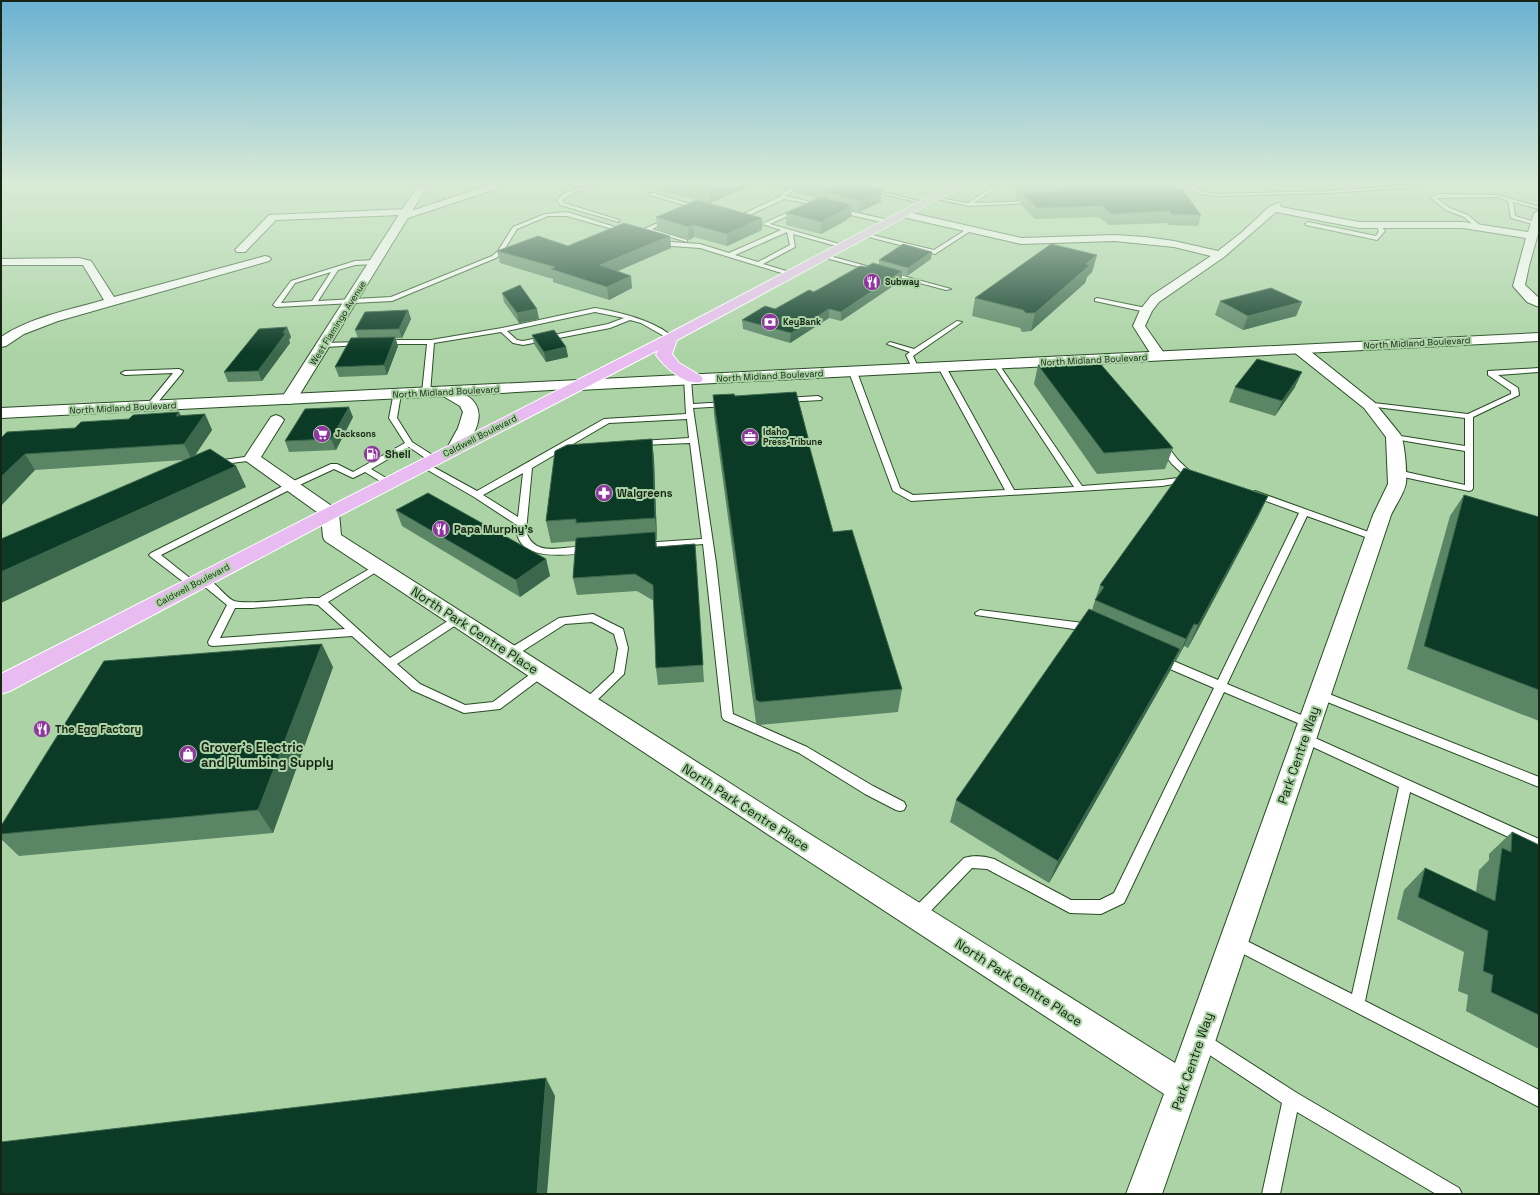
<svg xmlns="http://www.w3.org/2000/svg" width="1540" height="1195" viewBox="0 0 1540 1195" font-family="'Space Grotesk',sans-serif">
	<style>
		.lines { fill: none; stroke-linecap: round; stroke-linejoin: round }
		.service-casing { stroke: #294c25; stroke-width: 2 }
		.minor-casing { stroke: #294c25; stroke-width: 2 }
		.tertiary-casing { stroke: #294c25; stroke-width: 2 }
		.secondary-casing { stroke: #294c25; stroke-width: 2 }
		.primary-casing { stroke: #fff; stroke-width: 2 }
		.service { fill: #fff; fill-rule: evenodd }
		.minor { fill: #fff; fill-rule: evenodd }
		.tertiary { fill: #fff; fill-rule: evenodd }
		.secondary { fill: #fff; fill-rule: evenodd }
		.primary { fill: #e9bcf1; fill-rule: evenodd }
		.wall { fill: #5b8666 }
		.shaded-wall { fill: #3b684c }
		.building { fill: #0b3a26; stroke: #3b684c }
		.labels { text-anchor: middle; stroke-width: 4; stroke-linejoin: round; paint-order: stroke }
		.far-poi-label { font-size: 9px; font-weight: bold; fill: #162514; stroke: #abd3a5; text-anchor: start }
		.far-street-label { font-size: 9px; fill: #162514; stroke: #abd3a5 }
		.poi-label { font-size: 11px; font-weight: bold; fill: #162514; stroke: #abd3a5; text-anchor: start }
		.near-street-label { font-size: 13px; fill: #162514; stroke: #abd3a5 }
		.near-poi-label { font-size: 13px; font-weight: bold; fill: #162514; stroke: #abd3a5; text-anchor: start }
	</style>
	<rect width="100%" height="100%" fill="#abd3a5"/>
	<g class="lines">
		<defs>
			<g id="service">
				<polygon points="590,185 597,185 573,193 562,200 564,203 619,220 619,222 560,205 557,200 564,193"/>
				<polygon points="799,185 806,185 790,192 786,196 811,202 811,204 784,199 741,219 733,217 739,216 781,196 786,190"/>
				<polygon points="845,185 854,185 927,203 925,204"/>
				<polygon points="995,185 1001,185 974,203 1033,201 1035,202 1033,203 969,206 932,198 934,197 968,203"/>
				<polygon points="1187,185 1192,185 1202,192 1218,194 1329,191 1406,185 1417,186 1415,187 1329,193 1218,196 1199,194"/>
				<polygon points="649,193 653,193 703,208 699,209 649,195"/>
				<polygon points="1440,194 1498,195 1539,207 1539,209 1513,202 1515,216 1539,223 1536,225 1511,218 1508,201 1498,197 1436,198 1450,208 1468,215 1481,226 1476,227 1464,217 1446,210 1430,197"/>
				<path d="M798,208H800V210L770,224L846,246L843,248L793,234L795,247L763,264L793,273V275L791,276L700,248L671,246L654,240L657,238L671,242L700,244L729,253L781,230L762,224ZM787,232L790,245L758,262L735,255Z"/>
				<polygon points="840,209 889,220 892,222 889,224 838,212 838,210"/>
				<path d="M567,212L628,231L623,232L567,216H548L517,229L502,253L496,258L392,301L276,307L273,305L291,281L355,261L376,260L379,262L376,264L355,265L338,270L318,301L391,297L492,256L498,251L513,227L545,214ZM331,272L312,301L281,303L295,283Z"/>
				<polygon points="667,219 672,220 652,229 687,240 687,242 644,229"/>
				<polygon points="1308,222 1376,236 1379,231 1376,225 1380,225 1385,231 1377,240 1306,225 1305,224"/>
				<polygon points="967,229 972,230 935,254 861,235 864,233 934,250"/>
				<polygon points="822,255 826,255 951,289 946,290 822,257"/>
				<polygon points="1097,298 1146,308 1149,310 1146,312 1095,301 1095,299"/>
				<path d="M595,308C619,312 656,321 674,338L669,339L641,323L630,320L610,328L523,345L513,343L501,332L434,343L430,393L426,395L422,393L427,344H384L381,342L384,340H431L502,328ZM595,312L624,318L608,324L523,341L517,340L507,331Z"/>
				<polygon points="957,321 962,322 913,356 919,369 917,370 913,370 906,355 910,352 887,344 890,342 914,349"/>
				<polygon points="360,342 363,344 362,345 324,347 321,345 324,343"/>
				<polygon points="996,362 998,363 1082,486 1162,480 1186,477 1172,464 1159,447 1159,443 1165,443 1178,460 1196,477 1190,481 1162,486 911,501 893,491 849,372 850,370 856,370 857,372 900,488 913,495 1005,490 938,367 942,365 946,367 1014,490 1074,487 993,364"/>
				<polygon points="1539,368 1539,372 1498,375 1518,388 1519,395 1473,417 1473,488 1472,490 1469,491 1394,475 1393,473 1394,471 1397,470 1465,485 1465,451 1394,439 1390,437 1394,435 1465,446 1465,418 1368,406 1365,406 1365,402 1468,414 1511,394 1511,391 1488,375 1488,371"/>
				<polygon points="179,369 183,371 182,373 153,408 150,408 146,406 173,373 125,375 121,373 125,371"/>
				<path d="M684,378H690L691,380L693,404L727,402L731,404L727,406L693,408L716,563L733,714L807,747L873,786L904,802L906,806L904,810L900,811L896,810L865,794L799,753L724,720L722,717L703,544L643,549L638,546L643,543L702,539L690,443L640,445L636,443L640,441L689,438L687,419L609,423L532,468L526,531C535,562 570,542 591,548L593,550L588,553C565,555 513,562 517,525L474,497L419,465L420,463H426L477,491L604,419L686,414ZM523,473L518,517L483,495Z"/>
				<polygon points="394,392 397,392 401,394 397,418 412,442 437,458 438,460 437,462 431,462 409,447 371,469 391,481 392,483 388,486 365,472 353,478 334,469 293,488 161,555 196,583 198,585 196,587 190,587 151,557 149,555 151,553 287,484 331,464 337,464 353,472 405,443 389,418"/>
				<polygon points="818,396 822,398 821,400 785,402 781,400 785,398"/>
				<polygon points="252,456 256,458 255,460 216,465 212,463 216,461"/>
				<path d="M1255,491L1377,535L1379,537L1377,539H1371L1307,516L1227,684L1313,720L1315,723L1313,726L1309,728L1305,726L1224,692L1124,903L1101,914L1070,913L987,869L972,868L921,921L916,923L911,921L909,916L911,911L964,858C973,855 985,856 994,859L1071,900H1100L1114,893L1214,688L1156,663L1155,660L1156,657H1164L1218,680L1299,513L1252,496L1251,494Z"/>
				<path d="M378,564L383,567L381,569L328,602L390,658L454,617H462L463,619L462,621L397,664L420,684L465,705L493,702L536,670H544L545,673L544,676L500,709L464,713L412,690L352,636L213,646L209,645L208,642L227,605L199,582L197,580L199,578C211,574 224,597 234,601C246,605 295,599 310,598H319ZM310,604L318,605L345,629L220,638L235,608H252Z"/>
				<polygon points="980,610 1083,623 1094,627 1095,630 1094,633 1090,634 1081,630 976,615 975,613"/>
				<polygon points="593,614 623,629 628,648 624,674 591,706 587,707 583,706 581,703 614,672 618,648 614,634 592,622 565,624 515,656 507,656 506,653 507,650 559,618"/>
				<polygon points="1319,690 1539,777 1539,787 1315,697 1313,694 1315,691"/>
				<polygon points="1304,733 1539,839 1539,851 1410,792 1365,1001 1539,1090 1539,1107 1230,947 1228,942 1230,937 1235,935 1352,994 1399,787 1300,741 1298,738 1300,735"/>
				<polygon points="1202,1032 1297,1093 1459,1188 1462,1194 1436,1194 1297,1112 1280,1194 1262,1194 1282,1103 1196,1046 1194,1040 1196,1034"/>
			</g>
			<g id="minor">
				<polygon points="489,185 504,185 502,187 405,219 401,218 400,215 276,220 245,252 237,252 235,250 269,215 407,209 411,211"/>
				<polygon points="1277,203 1280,204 1281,207 1359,222 1463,222 1528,232 1534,213 1539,210 1539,230 1529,266 1525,285 1539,298 1539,307 1527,302 1513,286 1526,238 1463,228 1359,228 1276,212 1224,257 1159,302 1152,311 1145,326 1166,356 1164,359 1159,360 1154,359 1133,326 1140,310 1151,296 1211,256 1174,247 1115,241 1021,244 903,217 898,214 903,211 1021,238 1115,235 1145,237 1174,241 1218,251 1241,233 1269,207"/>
				<path d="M265,256L269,257L271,259L269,261L58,321L24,334L6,346L1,347V337C31,317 69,310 104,300L83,265H1V259L79,258L91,261L114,297Z"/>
				<path d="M1300,346L1305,347L1374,402L1400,434C1405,441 1407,474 1406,483C1404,494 1395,506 1391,515L1216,1039L1162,1194H1126L1164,1094L787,847L325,541L323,537L321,515L246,461L244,458L271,417L276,415L281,417L284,420L261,457L336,509L339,513L341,535L805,831L1175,1063L1373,515L1388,484L1386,437L1364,408L1295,353L1293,350L1295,347Z"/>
			</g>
			<g id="tertiary">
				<polygon points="418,185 428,185 297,399 295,402 289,404 283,402 281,399"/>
				<polygon points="1539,333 1539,341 579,390 573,388 571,385 573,382 579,380"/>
			</g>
			<path id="secondary" d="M579,380L585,382L587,385L585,388L466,395C490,410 475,434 462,452L456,453L450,452L447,448L458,428L463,412L460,406L443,396L1,418V408Z"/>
			<path id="primary" d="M951,185H964L677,340L672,354L679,363L701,376L703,379L701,382C685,386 665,367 656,355L658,350L337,517L10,691L1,694V674L666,335Z"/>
		</defs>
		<use href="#service" class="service-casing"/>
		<use href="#minor" class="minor-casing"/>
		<use href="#tertiary" class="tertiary-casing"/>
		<use href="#secondary" class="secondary-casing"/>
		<use href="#primary" class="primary-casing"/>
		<use href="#service" class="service"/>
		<use href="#minor" class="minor"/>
		<use href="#tertiary" class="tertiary"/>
		<use href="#secondary" class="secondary"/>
		<use href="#primary" class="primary"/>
	</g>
	<g class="wall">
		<polygon points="636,185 752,185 710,203"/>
		<polygon points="763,185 861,185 881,202 859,212 852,211 851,217 847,219 847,220 821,234 786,225 786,213 818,198 793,192 793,186 784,190"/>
		<polygon points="1013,185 1172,185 1201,215 1198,226 1168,225 1167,223 1109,225 1099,217 1035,219 1020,204 1021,199 1015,199 1017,188 1018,188 1013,187"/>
		<polygon points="656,217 762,230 727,246 694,237 689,240 657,229"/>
		<polygon points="670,236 671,248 617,271 632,288 609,300 553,282 553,279 500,263 497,251 568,246"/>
		<polygon points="1097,255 1092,272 1087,277 1085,283 1031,331 1022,332 1020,328 972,316 975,298"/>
		<polygon points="931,259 907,276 902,274 902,280 841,321 829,318 790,343 743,329 742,320 775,309 866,267 879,265 879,260"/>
		<polygon points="502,293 539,319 519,323 504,302"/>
		<polygon points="1220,301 1302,302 1296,316 1243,330 1215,315"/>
		<polygon points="408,310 411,319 402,338 395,338 398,346 387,375 339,377 335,367 358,338 355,330"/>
		<polygon points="287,327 291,337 289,340 290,343 262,381 228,382 224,372"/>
		<polygon points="532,335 566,347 568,357 546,362 534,344"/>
		<polygon points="1038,365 1173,448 1165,469 1097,474 1034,384"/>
		<polygon points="1235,387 1295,387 1275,416 1229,402"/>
		<polygon points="713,395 735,396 810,445 810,449 833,532 902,689 898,712 760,725 756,723 714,415"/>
		<polygon points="205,414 212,430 195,455 236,466 246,487 183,460 35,470 1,438 181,416"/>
		<polygon points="353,417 336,450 289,452 285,441"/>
		<polygon points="652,439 654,460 657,540 656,540 657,547 695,544 704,682 658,685 656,668 654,601 637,591 577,595 573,578 576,541 551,543 546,521"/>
		<polygon points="1464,495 1539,517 1539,721 1407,669 1450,516"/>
		<polygon points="1268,496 1258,517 1188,648 1184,646 1176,661 1175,661 1170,671 1049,883 950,822 956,800 1092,610 1100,585"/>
		<polygon points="396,510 546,559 550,576 520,597 402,526"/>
		<polygon points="333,667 273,833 19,856 1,839 1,826"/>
		<polygon points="1512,832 1539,845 1539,1049 1466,1011 1468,995 1458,991 1464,952 1397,919 1404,890 1425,868 1476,892 1479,870 1489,860 1489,854"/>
	</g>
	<g class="shaded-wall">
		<polygon points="718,185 752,185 710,203 709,189"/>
		<polygon points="784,185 793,185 793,186 784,190"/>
		<polygon points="823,185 849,185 829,193 829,197 823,199"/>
		<polygon points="1063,185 1080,185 1060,197 1062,186"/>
		<polygon points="882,190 881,202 859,212 860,201"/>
		<polygon points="852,205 851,217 847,219 847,220 821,234 821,222"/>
		<polygon points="762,218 762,230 727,246 727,234"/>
		<polygon points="694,225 694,237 689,240 688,227"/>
		<polygon points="670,236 671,248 602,278 600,265"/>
		<polygon points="932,252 931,259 907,276 908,268"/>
		<polygon points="1097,255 1092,272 1087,277 1085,283 1031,331 1035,313 1086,264"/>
		<polygon points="902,271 902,280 841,321 841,312"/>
		<polygon points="631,276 632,288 609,300 607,287"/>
		<polygon points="1302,302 1296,316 1243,330 1248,316"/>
		<polygon points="537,309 539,319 519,323 517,313"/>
		<polygon points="829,309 829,318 790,343 791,333"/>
		<polygon points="408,310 411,319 402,338 399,329"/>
		<polygon points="287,327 291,337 289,340 290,343 262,381 258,371"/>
		<polygon points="395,337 398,346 387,375 384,365"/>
		<polygon points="566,347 568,357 546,362 544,352"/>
		<polygon points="1302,372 1295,387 1275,416 1282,401"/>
		<polygon points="349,407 353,417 336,450 331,439"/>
		<polygon points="179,412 187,427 176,416"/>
		<polygon points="205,414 212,430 192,460 184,444"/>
		<polygon points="652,439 654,460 657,540 655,518"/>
		<polygon points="25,454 35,470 1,506 1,477"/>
		<polygon points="236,466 246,487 1,603 1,572"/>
		<polygon points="1268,496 1258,517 1188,648 1198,625"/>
		<polygon points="546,559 550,576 520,597 516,580"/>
		<polygon points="1194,624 1184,646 1176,661 1186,639"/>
		<polygon points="322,644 333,667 273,833 258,810"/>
		<polygon points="1180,649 1170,671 1049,883 1058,861"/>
		<polygon points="546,1078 555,1096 547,1194 537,1194"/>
	</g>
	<g class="building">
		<polygon points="694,185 718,185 709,189"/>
		<polygon points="846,185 861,185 882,190 860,201 829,193"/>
		<polygon points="1022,185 1063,185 1017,188"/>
		<polygon points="1074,185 1172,185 1177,189 1182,189 1201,215 1171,214 1170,211 1112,214 1102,206 1037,208 1022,193 1063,191"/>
		<polygon points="820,197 852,205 845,208 848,208 821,222 786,213"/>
		<polygon points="697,200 762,218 727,234 694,225 688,227 656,217"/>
		<polygon points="624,223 670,236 600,265 631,276 607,287 551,269 555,267 497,251 538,236 568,246"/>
		<polygon points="903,244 932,252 908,268 879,260"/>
		<polygon points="1051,244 1097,255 1086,264 1090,265 1035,313 1026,313 1023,310 975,298"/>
		<polygon points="873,263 902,271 841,312 829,309 791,333 742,320 765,306 775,309 809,290 814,292 860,266 866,267"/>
		<polygon points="520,285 537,309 517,313 502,293"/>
		<polygon points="1271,288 1302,302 1248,316 1220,301"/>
		<polygon points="408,310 399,329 355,330 365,312"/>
		<polygon points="287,327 283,333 286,333 258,371 224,372 259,329"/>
		<polygon points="554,330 566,347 544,352 532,335"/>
		<polygon points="395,337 384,365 335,367 351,338"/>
		<polygon points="1257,359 1302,372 1282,401 1235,387"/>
		<polygon points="1098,361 1173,448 1104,453 1038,365"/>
		<polygon points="796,392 810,445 809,445 833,532 852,530 902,689 760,702 756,700 713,395 734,394 735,396"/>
		<polygon points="349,407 331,439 285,441 305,409"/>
		<polygon points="179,412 176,416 205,414 184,444 25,454 1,477 1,438 7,432 75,428 81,422 129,419 133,415"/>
		<polygon points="652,439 655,518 576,523 576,519 546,521 555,451 567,445"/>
		<polygon points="210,449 236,466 1,572 1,539"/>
		<polygon points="1184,468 1268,496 1198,625 1194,624 1186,639 1095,600 1104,587 1100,585"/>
		<polygon points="428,493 546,559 516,580 396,510"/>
		<polygon points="1464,495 1539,517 1539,690 1424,646"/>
		<polygon points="655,532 656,547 695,544 703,665 656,668 653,585 635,574 573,578 576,538"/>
		<polygon points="1089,609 1180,649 1058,861 956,800"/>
		<polygon points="322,644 258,810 1,834 1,826 104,661"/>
		<polygon points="1512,832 1539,845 1539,1015 1491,992 1493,975 1483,971 1488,931 1418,897 1425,868 1495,901 1502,848 1511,852"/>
		<polygon points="546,1078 537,1194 1,1194 1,1142"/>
	</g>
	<linearGradient id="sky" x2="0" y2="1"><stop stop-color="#6bb1d3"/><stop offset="0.52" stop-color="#d9ebd6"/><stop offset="1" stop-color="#d9ebd6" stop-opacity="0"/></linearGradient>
	<rect width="1540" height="353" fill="url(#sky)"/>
	<defs>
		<symbol id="restaurant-disc" viewBox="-11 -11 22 22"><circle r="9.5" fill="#9035a0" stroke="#abd3a5"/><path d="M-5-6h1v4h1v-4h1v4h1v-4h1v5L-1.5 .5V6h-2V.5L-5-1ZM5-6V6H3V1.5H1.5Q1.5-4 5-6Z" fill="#fff"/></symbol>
		<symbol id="bank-disc" viewBox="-11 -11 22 22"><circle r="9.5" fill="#9035a0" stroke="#abd3a5"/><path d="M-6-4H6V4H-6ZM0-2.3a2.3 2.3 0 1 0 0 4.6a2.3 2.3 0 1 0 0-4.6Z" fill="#fff"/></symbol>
		<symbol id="supermarket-disc" viewBox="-11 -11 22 22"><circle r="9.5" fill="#9035a0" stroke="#abd3a5"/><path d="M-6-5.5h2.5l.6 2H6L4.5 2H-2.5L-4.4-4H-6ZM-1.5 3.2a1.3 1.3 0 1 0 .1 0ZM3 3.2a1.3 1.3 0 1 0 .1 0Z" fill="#fff"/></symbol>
		<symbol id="office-disc" viewBox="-11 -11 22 22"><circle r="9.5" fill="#9035a0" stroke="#abd3a5"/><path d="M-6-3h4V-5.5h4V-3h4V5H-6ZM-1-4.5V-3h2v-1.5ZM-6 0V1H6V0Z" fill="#fff"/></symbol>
		<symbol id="fuel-disc" viewBox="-11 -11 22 22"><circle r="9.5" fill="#9035a0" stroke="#abd3a5"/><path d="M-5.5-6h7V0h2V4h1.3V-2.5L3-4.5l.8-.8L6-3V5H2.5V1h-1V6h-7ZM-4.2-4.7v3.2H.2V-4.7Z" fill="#fff"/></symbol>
		<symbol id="pharmacy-disc" viewBox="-11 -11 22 22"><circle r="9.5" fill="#9035a0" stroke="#abd3a5"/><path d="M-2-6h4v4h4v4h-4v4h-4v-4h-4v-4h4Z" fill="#fff"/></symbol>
		<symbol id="shop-disc" viewBox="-11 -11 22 22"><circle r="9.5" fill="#9035a0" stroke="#abd3a5"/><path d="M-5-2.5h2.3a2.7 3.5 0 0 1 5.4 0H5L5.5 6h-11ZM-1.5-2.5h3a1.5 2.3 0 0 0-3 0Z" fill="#fff"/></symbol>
	</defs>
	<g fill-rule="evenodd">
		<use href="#restaurant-disc" x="862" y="272" width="20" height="20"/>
		<use href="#bank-disc" x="760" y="312" width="20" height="20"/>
		<use href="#supermarket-disc" x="312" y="424" width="20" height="20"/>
		<use href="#office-disc" x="740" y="427" width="20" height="20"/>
		<use href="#fuel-disc" x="362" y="444" width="20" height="20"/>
		<use href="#pharmacy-disc" x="594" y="483" width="20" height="20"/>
		<use href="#restaurant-disc" x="431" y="519" width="20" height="20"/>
		<use href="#restaurant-disc" x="32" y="719" width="20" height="20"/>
		<use href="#shop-disc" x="178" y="744" width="20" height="20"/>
	</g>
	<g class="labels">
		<g class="far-poi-label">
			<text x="885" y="285">Subway</text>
			<text x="783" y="325">KeyBank</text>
			<text x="763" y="435">Idaho<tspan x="763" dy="10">Press-Tribune</tspan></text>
			<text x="335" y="437">Jacksons</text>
		</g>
		<g class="far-street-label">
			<text transform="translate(338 323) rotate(-58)" y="3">West Flamingo Avenue</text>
			<text transform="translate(1417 343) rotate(-3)" y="3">North Midland Boulevard</text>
			<text transform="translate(1094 360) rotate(-3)" y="3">North Midland Boulevard</text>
			<text transform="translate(770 376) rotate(-3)" y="3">North Midland Boulevard</text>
			<text transform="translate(446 392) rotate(-3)" y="3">North Midland Boulevard</text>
			<text transform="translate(123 408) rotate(-3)" y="3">North Midland Boulevard</text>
			<text transform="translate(480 436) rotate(-27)" y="3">Caldwell Boulevard</text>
			<text transform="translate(193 585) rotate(-28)" y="3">Caldwell Boulevard</text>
		</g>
		<g class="poi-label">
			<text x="385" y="458">Shell</text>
			<text x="617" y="497">Walgreens</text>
			<text x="454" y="533">Papa Murphy's</text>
			<text x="55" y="733">The Egg Factory</text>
		</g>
		<g class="near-street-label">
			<text transform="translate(475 630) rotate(33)" y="5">North Park Centre Place</text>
			<text transform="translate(1298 755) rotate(-71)" y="5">Park Centre Way</text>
			<text transform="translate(746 807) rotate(33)" y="5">North Park Centre Place</text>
			<text transform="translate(1019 982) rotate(33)" y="5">North Park Centre Place</text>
			<text transform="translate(1192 1061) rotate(-71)" y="5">Park Centre Way</text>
		</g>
		<g class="near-poi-label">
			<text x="201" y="752">Grover's Electric<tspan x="201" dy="15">and Plumbing Supply</tspan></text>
		</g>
	</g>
	<rect width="1540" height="1195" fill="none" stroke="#162514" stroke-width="4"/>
</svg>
